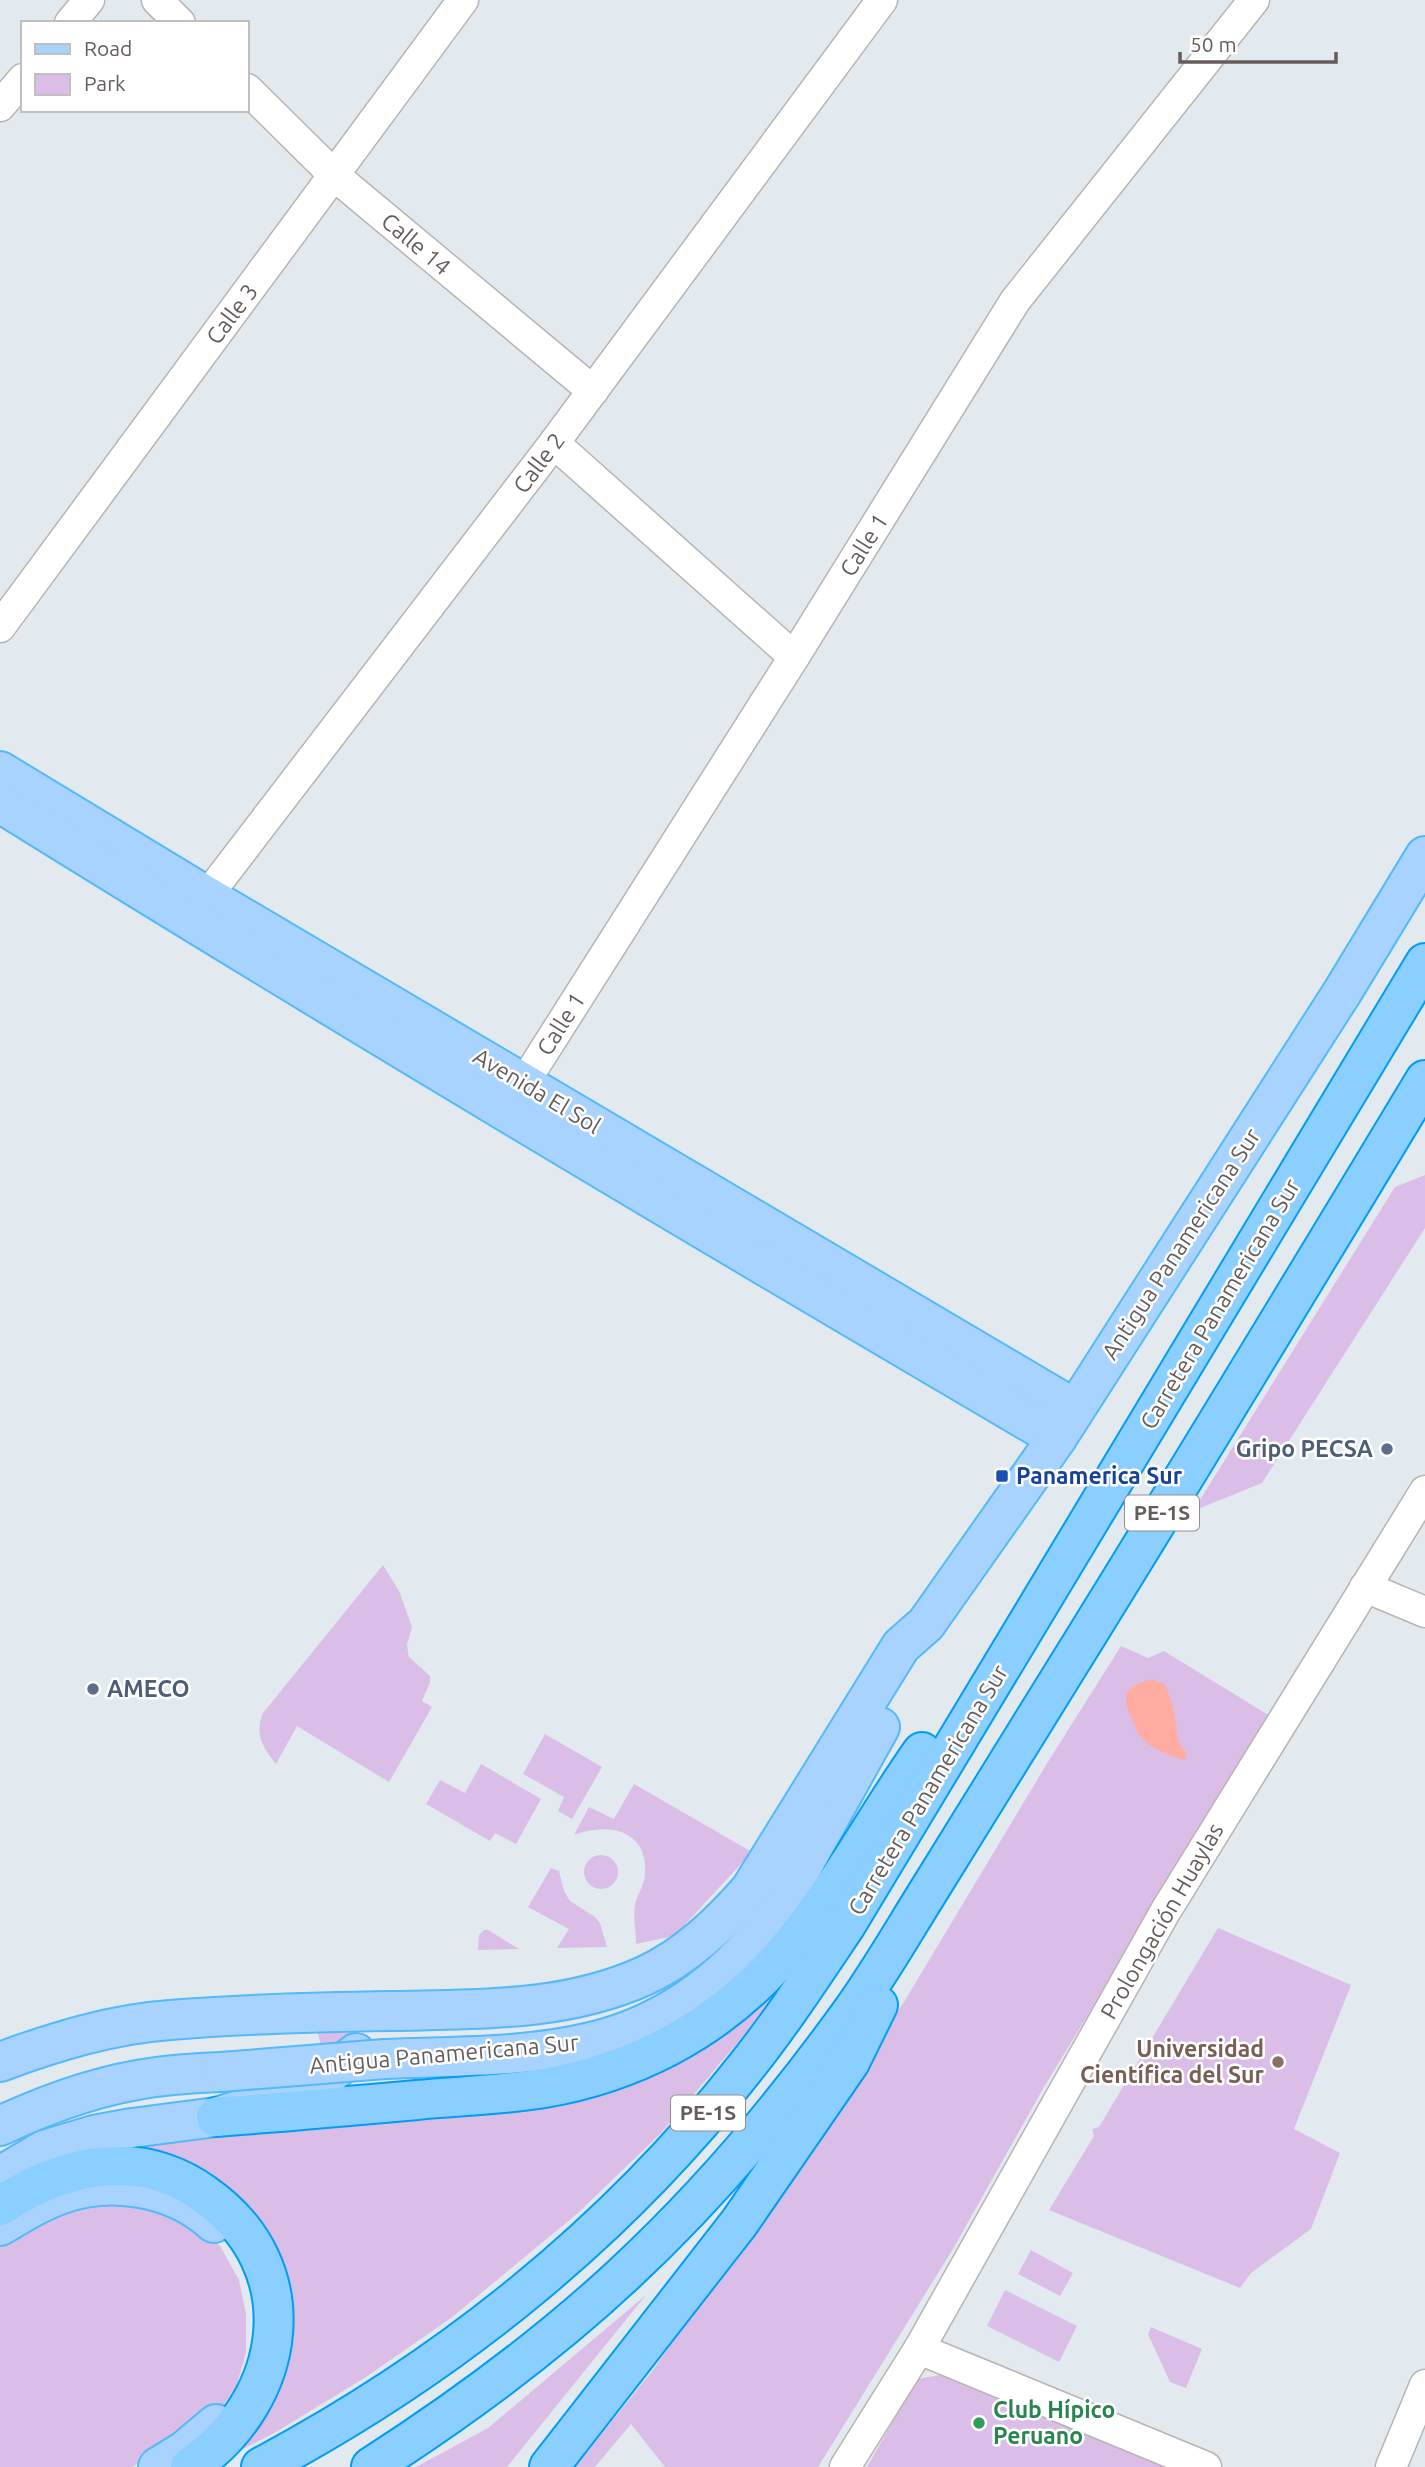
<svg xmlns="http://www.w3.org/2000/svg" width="1425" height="2467" viewBox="0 0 1425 2467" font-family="Ubuntu,sans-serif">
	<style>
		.green { fill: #dabee8 }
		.water { fill: #ffaca3 }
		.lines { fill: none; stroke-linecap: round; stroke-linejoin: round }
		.minor-casing { stroke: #b9b3b1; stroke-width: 33 }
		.major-casing { stroke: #53b9f8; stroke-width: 42 }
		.highway-casing { stroke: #009df2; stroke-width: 42 }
		.minor { stroke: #fff; stroke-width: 30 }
		.major { stroke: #a8d3ff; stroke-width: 38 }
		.highway { stroke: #8acfff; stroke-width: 38 }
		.major-bridge-casing { stroke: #53b9f8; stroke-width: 42; stroke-linecap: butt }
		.major-bridge { stroke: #a8d3ff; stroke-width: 38 }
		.service-dot { fill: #5c6f8a; stroke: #fff; stroke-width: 2.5 }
		.transit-dot { fill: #1a4fb4; stroke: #fff; stroke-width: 2.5 }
		.education-dot { fill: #8d6e63; stroke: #fff; stroke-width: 2.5 }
		.leisure-dot { fill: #2e9e5b; stroke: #fff; stroke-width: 2.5 }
		.labels { text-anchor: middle; stroke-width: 5; stroke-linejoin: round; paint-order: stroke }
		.shield { fill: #fff; stroke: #938e8c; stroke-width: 2 }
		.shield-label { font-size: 21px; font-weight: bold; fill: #655d5b }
		.street-label { font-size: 23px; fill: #655d5b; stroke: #fff }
		.service-label { font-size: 23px; font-weight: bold; fill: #4e5e75; stroke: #fff; text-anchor: end }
		.transit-label { font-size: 23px; font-weight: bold; fill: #164399; stroke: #fff; text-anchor: start }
		.education-label { font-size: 23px; font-weight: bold; fill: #785e54; stroke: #fff; text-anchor: end }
		.leisure-label { font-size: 23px; font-weight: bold; fill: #27864d; stroke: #fff; text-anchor: start }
	</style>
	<rect width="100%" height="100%" fill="#e3eaef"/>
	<g class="green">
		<polygon points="1425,1175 1425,1228 1262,1483 1193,1511 1395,1187"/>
		<path d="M383,1565L399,1591L412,1627L407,1645L409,1657L430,1676V1682L422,1701L432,1707L389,1782L297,1726L276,1764C263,1748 254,1734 263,1713Z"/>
		<polygon points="1121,1646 1148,1658 1164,1651 1270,1716 1044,2087 953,2249 818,2467 665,2467 631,2424 595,2467 575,2467 653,2370 775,2195 904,2002 1046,1765"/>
		<polygon points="545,1734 602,1767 572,1819 558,1811 564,1797 523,1774"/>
		<polygon points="481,1764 541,1799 516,1844 495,1833 490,1841 426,1804 440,1780 465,1793"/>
		<path d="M634,1784L752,1852L679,1931L669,1937L636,1944C636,1931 633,1917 635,1905C637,1894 645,1885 645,1873C648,1829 607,1822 574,1835L589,1807L614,1819Z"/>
		<circle cx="601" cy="1872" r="17"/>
		<polygon points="551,1868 559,1871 564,1891 570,1901 595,1917 600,1923 607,1947 557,1948 569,1929 528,1907"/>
		<polygon points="1218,1928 1351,1985 1294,2129 1340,2153 1311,2229 1251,2273 1240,2288 1049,2210 1094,2136 1092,2129 1099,2127"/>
		<polygon points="484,1930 488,1930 519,1949 478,1950 479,1935"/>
		<polygon points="796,1961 751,2027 660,2134 578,2213 451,2318 366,2377 276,2432 212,2465 290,2298 284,2263 269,2234 247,2205 210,2172 163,2155 87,2149 521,2104"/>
		<polygon points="317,2029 362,2030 324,2052 322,2051"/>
		<polygon points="111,2193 184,2211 220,2246 239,2280 246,2314 246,2353 236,2387 215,2416 191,2437 132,2467 0,2467 0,2241"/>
		<polygon points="1031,2250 1073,2273 1060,2296 1018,2274"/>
		<polygon points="1005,2290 1077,2326 1059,2362 987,2326"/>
		<polygon points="646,2295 507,2467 416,2467 488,2428"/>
		<polygon points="1151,2327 1202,2349 1186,2388 1170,2382 1148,2334"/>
		<polygon points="940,2375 950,2375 1173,2467 867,2467 917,2379"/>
	</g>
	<path class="water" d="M1151,1679L1165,1684L1173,1706L1178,1740L1187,1755L1184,1760C1170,1757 1145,1746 1138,1733C1135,1728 1134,1722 1131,1717C1120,1693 1127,1686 1151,1679Z"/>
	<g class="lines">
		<defs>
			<g id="minor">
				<polyline points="157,0 180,23"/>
				<polyline points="70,23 89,0"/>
				<polyline points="247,89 335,176 593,391"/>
				<polyline points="0,106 23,79"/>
				<polyline points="554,443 794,657"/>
				<polyline points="0,627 463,0"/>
				<polyline points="194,913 554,443 882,0"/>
				<polyline points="513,1100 794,657 1015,301 1254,0"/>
				<polyline points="1365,1587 1425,1612"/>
				<polyline points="919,2349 1206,2467"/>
				<polyline points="845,2467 919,2349 1165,1912 1425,1491"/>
				<polyline points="1391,2467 1425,2385"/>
			</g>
			<g id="major">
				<polyline points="0,771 208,897 1075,1409"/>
				<path d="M0,803C349,1020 702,1230 1057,1438"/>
				<path d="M385,2059C453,2056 525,2058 591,2042C670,2024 737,1971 781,1905L880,1727"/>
				<path d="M0,2062C54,2042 112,2024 170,2020C244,2014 319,2012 393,2011C478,2009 564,2012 644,1976C686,1957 720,1924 750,1890L901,1646L926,1624L1057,1438L1343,991L1425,856"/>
				<path d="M0,2126C49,2103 102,2084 156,2077C177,2074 199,2073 221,2072"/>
				<polyline points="0,2176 44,2150 94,2135 132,2128 216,2117 295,2093 321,2081 356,2053"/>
				<path d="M0,2226C20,2214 39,2202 62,2194C112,2176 175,2187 214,2223"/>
				<polyline points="158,2467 184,2451 216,2424"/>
			</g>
			<g id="highway">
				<path d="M216,2117C283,2112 350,2106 417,2100C459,2096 502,2095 544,2088C632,2073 712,2032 773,1966C831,1904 873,1821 922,1752"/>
				<path d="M0,2206C36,2182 75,2166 119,2166C149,2165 181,2177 204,2194C308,2266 289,2400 190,2467"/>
				<path d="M261,2467C447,2368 614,2235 745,2068C781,2023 813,1974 846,1925L1425,963"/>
				<path d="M371,2467C461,2409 546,2347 624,2274C708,2196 783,2107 850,2014C879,1974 904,1930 931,1887C974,1817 1018,1747 1061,1677C1184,1479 1305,1279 1425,1080"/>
				<polyline points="549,2467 739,2223 850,2062 878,2005"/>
			</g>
		</defs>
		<use href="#minor" class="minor-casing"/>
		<use href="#major" class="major-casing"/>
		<use href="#highway" class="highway-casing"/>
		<use href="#minor" class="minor"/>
		<use href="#major" class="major"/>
		<use href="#highway" class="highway"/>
		<defs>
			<polyline id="major-bridge" points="221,2072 385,2059"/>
		</defs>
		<use href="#major-bridge" class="major-bridge-casing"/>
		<use href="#major-bridge" class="major-bridge"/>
	</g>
	<g class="service-dot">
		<circle cx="1387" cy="1449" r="7"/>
		<circle cx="93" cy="1689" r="7"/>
	</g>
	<rect class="transit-dot" x="995" y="1469" width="14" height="14" rx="3.5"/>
	<circle class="education-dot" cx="1278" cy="2062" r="7"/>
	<circle class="leisure-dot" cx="979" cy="2423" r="7"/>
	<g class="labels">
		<g class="shield">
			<rect x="1125" y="1495.5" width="74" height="35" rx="5"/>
			<rect x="671" y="2095.5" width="74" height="35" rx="5"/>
		</g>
		<g class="shield-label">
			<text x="1162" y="1520">PE-1S</text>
			<text x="708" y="2120">PE-1S</text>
		</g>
		<g class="street-label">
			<text transform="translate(416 244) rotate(40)" y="8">Calle 14</text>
			<text transform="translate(232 314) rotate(-53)" y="8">Calle 3</text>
			<text transform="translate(539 463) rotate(-53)" y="8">Calle 2</text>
			<text transform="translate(864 545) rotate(-58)" y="8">Calle 1</text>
			<text transform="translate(561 1024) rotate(-58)" y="8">Calle 1</text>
			<text transform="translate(537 1091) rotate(31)" y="8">Avenida El Sol</text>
			<text transform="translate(1181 1244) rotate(-57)" y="8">Antigua Panamericana Sur</text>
			<text transform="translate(1220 1304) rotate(-59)" y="8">Carretera Panamericana Sur</text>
			<text transform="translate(928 1790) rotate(-59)" y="8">Carretera Panamericana Sur</text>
			<text transform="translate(1162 1921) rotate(-60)" y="8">Prolongación Huaylas</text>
			<text transform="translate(444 2054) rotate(-5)" y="8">Antigua Panamericana Sur</text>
		</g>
		<g class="service-label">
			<text x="1373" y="1457">Gripo PECSA</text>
			<text x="107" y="1697" text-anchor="start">AMECO</text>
		</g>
		<g class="transit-label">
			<text x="1016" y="1484">Panamerica Sur</text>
		</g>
		<g class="education-label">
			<text x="1264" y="2057">Universidad<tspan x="1264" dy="26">Científica del Sur</tspan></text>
		</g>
		<g class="leisure-label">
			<text x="993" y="2418">Club Hípico<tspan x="993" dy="26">Peruano</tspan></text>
		</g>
	</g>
	<rect x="21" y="21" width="228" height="91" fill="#ffffff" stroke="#c1bebd" stroke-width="2"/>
	<rect x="35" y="44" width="35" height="10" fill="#a8d3ff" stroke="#c1bebd" stroke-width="2"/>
	<text x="84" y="56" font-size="21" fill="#655d5b">Road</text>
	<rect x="35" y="74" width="35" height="21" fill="#dabee8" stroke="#c1bebd" stroke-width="2"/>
	<text x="84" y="91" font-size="21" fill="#655d5b">Park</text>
	<path d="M1180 52v10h156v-10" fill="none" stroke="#655d5b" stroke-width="3.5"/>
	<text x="1190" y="52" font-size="21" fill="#655d5b" stroke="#ffffff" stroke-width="5" paint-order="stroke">50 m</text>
</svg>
